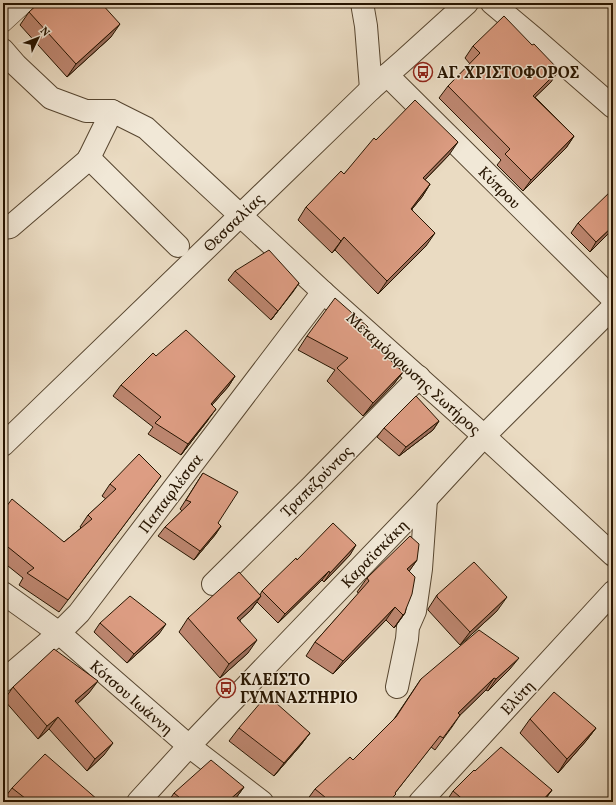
<svg xmlns="http://www.w3.org/2000/svg" width="616" height="805" viewBox="0 0 616 805" font-family="Vollkorn,serif">
	<style>
		.lines { fill: none; stroke-linecap: round; stroke-linejoin: round }
		.pedestrian-casing { stroke: #574630; stroke-width: 18 }
		.minor-casing { stroke: #574630; stroke-width: 24 }
		.tertiary-casing { stroke: #574630; stroke-width: 24 }
		.pedestrian { stroke: #f1e8d7; stroke-width: 17 }
		.minor { stroke: #f1e8d7; stroke-width: 22 }
		.tertiary { stroke: #f1e8d7; stroke-width: 22 }
		.wall { fill: #be8771; stroke: #261400 }
		.shaded-wall { fill: #9b6e5c; stroke: #261400 }
		.building { fill: #dd9d83; stroke: #261400 }
		.labels { text-anchor: middle; stroke-width: 3; stroke-linejoin: round; paint-order: stroke }
		.poi-label { font-size: 16px; font-weight: bold; fill: #261400; stroke: #f1e8d7; text-anchor: start }
		.street-label { font-size: 16px; fill: #261400; stroke: #f1e8d7 }
	</style>
	<rect width="100%" height="100%" fill="#eadbc2"/>
	<filter id="stains"><feTurbulence type="fractalNoise" baseFrequency=".005" numOctaves="4"/><feColorMatrix values="0 0 0 0 .2 0 0 0 0 .09 0 0 0 0 .02 0 0 0 .5 -.17"/></filter>
	<radialGradient id="worn" r=".72"><stop offset=".6" stop-color="#630" stop-opacity="0"/><stop offset="1" stop-color="#630" stop-opacity=".3"/></radialGradient>
	<g class="lines">
		<defs>
			<polyline id="pedestrian" points="3,24 26,3"/>
			<g id="minor">
				<polyline points="362,3 366,26 371,89"/>
				<polyline points="3,50 16,65 51,98 86,111 112,111 146,128 323,292 484,436 613,555"/>
				<polyline points="387,75 613,299"/>
				<polyline points="89,158 178,246"/>
				<polyline points="3,228 10,227 88,160 112,111"/>
				<polyline points="213,584 312,486 419,377"/>
				<polyline points="3,593 59,633 189,746 262,802"/>
				<polyline points="3,681 59,633 79,613 323,292"/>
				<polyline points="397,687 407,639 408,627 415,611 421,569 426,499"/>
				<polyline points="138,802 189,746 426,499 484,436 613,307"/>
				<polyline points="420,802 613,592"/>
			</g>
			<g id="tertiary">
				<polyline points="492,3 535,39 613,107"/>
				<polyline points="3,445 371,89 403,61 467,3"/>
			</g>
		</defs>
		<use href="#pedestrian" class="pedestrian-casing"/>
		<use href="#minor" class="minor-casing"/>
		<use href="#tertiary" class="tertiary-casing"/>
		<use href="#pedestrian" class="pedestrian"/>
		<use href="#minor" class="minor"/>
		<use href="#tertiary" class="tertiary"/>
	</g>
	<g class="wall">
		<polygon points="29,12 111,37 67,77 20,25"/>
		<polygon points="473,46 551,82 535,97 574,136 566,148 523,191 497,165 501,160 439,98 448,86 470,64 465,58"/>
		<polygon points="376,140 449,155 425,180 430,184 422,197 412,209 426,246 378,294 335,250 332,253 298,220 306,207 344,174"/>
		<polygon points="578,223 613,229 590,252 571,233"/>
		<polygon points="235,271 299,283 271,320 228,280"/>
		<polygon points="368,327 363,334 403,372 393,385 363,416 327,381 335,370 298,350 307,336"/>
		<polygon points="235,376 228,387 212,405 208,420 181,455 148,434 153,427 113,396 121,385"/>
		<polygon points="439,421 433,430 399,456 377,437 384,428"/>
		<polygon points="203,473 218,523 221,526 215,535 194,560 158,536 165,527 182,511 180,509"/>
		<polygon points="161,476 59,612 19,585 23,578 3,562 3,511 64,542 81,528 80,527 88,515 106,499 102,496 110,484"/>
		<polygon points="350,555 324,582 322,580 278,623 257,602 251,610 240,620 248,653 220,678 179,632 188,618 260,595 262,591 297,560"/>
		<polygon points="417,560 409,571 406,609 405,613 394,628 386,620 333,674 306,656 315,642 359,593 357,592 367,578"/>
		<polygon points="437,595 497,611 460,645 428,610 428,609"/>
		<polygon points="100,623 159,634 127,663 94,632"/>
		<polygon points="510,669 488,691 486,690 460,715 452,727 435,750 431,747 395,793 390,802 309,802 307,800 315,789 353,760 394,719 421,679"/>
		<polygon points="13,687 89,693 77,704 104,755 87,771 49,729 38,739 4,700"/>
		<polygon points="530,719 596,728 586,741 558,773 520,733"/>
		<polygon points="239,728 310,733 300,746 274,776 229,741"/>
		<polygon points="475,771 552,790 543,802 446,802 453,791"/>
		<polygon points="244,787 233,802 168,802 174,793"/>
		<polygon points="12,788 97,802 3,802 3,800"/>
	</g>
	<g class="shaded-wall">
		<polygon points="120,24 111,37 67,77 76,64"/>
		<polygon points="559,70 551,82 525,107 533,96"/>
		<polygon points="574,136 566,148 523,191 531,180"/>
		<polygon points="458,142 449,155 414,191 423,178"/>
		<polygon points="430,184 422,197 402,221 411,209"/>
		<polygon points="613,226 613,229 590,252 596,242"/>
		<polygon points="435,233 426,246 378,294 387,281"/>
		<polygon points="344,237 335,250 332,253"/>
		<polygon points="299,283 293,292 271,320 278,311"/>
		<polygon points="403,372 393,385 363,416 373,403"/>
		<polygon points="235,376 228,387 203,415 211,404"/>
		<polygon points="216,409 208,420 181,455 188,444"/>
		<polygon points="439,421 433,430 399,456 406,447"/>
		<polygon points="221,526 215,535 194,560 200,551"/>
		<polygon points="356,545 350,555 324,582 330,573"/>
		<polygon points="417,560 408,573 407,569"/>
		<polygon points="329,571 322,580 278,623 285,614"/>
		<polygon points="261,596 251,610 228,631 237,618"/>
		<polygon points="507,597 497,611 460,645 470,632"/>
		<polygon points="395,607 386,620 333,674 343,661"/>
		<polygon points="405,613 395,627 394,628 403,615"/>
		<polygon points="166,624 159,634 127,663 134,654"/>
		<polygon points="257,640 248,653 220,678 229,664"/>
		<polygon points="519,658 510,669 488,691 496,679"/>
		<polygon points="494,678 486,690 450,725 458,713"/>
		<polygon points="98,681 89,693 66,714 75,701"/>
		<polygon points="58,717 49,729 38,739 47,726"/>
		<polygon points="596,728 586,741 558,773 567,759"/>
		<polygon points="310,733 300,746 274,776 284,763"/>
		<polygon points="113,743 104,755 87,771 95,759"/>
		<polygon points="244,787 233,802 227,802"/>
		<polygon points="552,790 543,802 541,802"/>
	</g>
	<g class="building">
		<polygon points="39,3 101,3 120,24 76,64 29,12"/>
		<polygon points="504,16 532,45 534,44 559,70 533,96 574,136 531,180 505,154 510,149 448,86 480,53 473,46"/>
		<polygon points="415,100 458,142 423,178 430,184 411,209 435,233 387,281 344,237 341,241 306,207 341,171 344,174 374,138 376,140"/>
		<polygon points="613,189 613,226 596,242 578,223"/>
		<polygon points="269,250 299,283 278,311 235,271"/>
		<polygon points="335,298 368,327 362,334 403,372 373,403 337,368 348,358 307,336"/>
		<polygon points="186,330 235,376 211,404 216,409 188,444 155,423 161,417 121,385 153,353 156,356"/>
		<polygon points="416,396 439,421 406,447 384,428"/>
		<polygon points="139,454 161,476 68,600 27,573 34,568 3,543 3,511 12,499 64,542 92,519 88,515 116,489 110,484"/>
		<polygon points="203,473 238,492 218,523 221,526 200,551 165,527 191,502 186,500"/>
		<polygon points="333,523 356,545 330,573 329,571 285,614 262,591 296,558 297,560"/>
		<polygon points="410,536 419,544 417,560 407,569 415,577 412,594 406,609 405,613 403,615 395,607 343,661 315,642 369,581 367,578"/>
		<polygon points="474,562 507,597 470,632 437,597 437,595"/>
		<polygon points="239,572 261,596 237,618 257,640 229,664 188,618"/>
		<polygon points="130,596 166,624 134,654 100,623"/>
		<polygon points="479,630 519,658 496,679 494,678 458,713 460,715 443,738 440,736 395,793 396,794 388,802 331,802 315,789 350,757 353,760 396,717 421,679"/>
		<polygon points="54,649 98,681 75,701 113,743 95,759 58,717 47,726 13,687"/>
		<polygon points="554,692 596,728 567,759 530,719"/>
		<polygon points="267,695 310,733 284,763 239,728"/>
		<polygon points="501,747 552,790 541,802 466,802 453,791 474,770 475,771"/>
		<polygon points="45,754 98,800 97,802 30,802 12,788"/>
		<polygon points="211,760 244,787 227,802 185,802 174,793"/>
	</g>
	<defs>
		<symbol id="bus-ring" viewBox="-11 -11 22 22"><circle r="9.5" fill="#f1e8d7" stroke="#8f2418" stroke-width="1.5"/><path d="M-5-6H5V4H4V6H2V4H-2V6H-4V4H-5ZM-3.5-4V0h7V-4ZM-3.5 1.2v1.5H-2V1.2ZM2 1.2v1.5H3.5V1.2Z" fill="#8f2418"/></symbol>
	</defs>
	<g fill-rule="evenodd">
		<use href="#bus-ring" x="412" y="61" width="22" height="22"/>
		<use href="#bus-ring" x="215" y="677" width="22" height="22"/>
	</g>
	<g class="labels">
		<g class="poi-label">
			<text x="437" y="78">ΑΓ. ΧΡΙΣΤΟΦΟΡΟΣ</text>
			<text x="240" y="685">ΚΛΕΙΣΤΟ<tspan x="240" dy="18">ΓΥΜΝΑΣΤΗΡΙΟ</tspan></text>
		</g>
		<g class="street-label">
			<text transform="translate(500 187) rotate(45)" y="6">Κύπρου</text>
			<text transform="translate(233 222) rotate(-44)" y="6">Θεσσαλίας</text>
			<text transform="translate(414 373) rotate(42)" y="6">Μεταμόρφωσης Σωτήρος</text>
			<text transform="translate(316 481) rotate(-45)" y="6">Τραπεζούντος</text>
			<text transform="translate(170 493) rotate(-53)" y="6">Παπαφλέσσα</text>
			<text transform="translate(374 553) rotate(-46)" y="6">Καραϊσκάκη</text>
			<text transform="translate(132 697) rotate(41)" y="6">Κότσου Ιωάννη</text>
			<text transform="translate(517 697) rotate(-47)" y="6">Ελύτη</text>
		</g>
	</g>
	<rect width="616" height="805" fill="none" stroke="#eadbc2" stroke-width="16"/>
	<rect x="4" y="4" width="608" height="797" fill="none" stroke="#261400" stroke-width="2"/>
	<rect x="8" y="8" width="600" height="789" fill="none" stroke="#261400"/>
	<g transform="translate(38 38) rotate(47)" stroke="#f1e8d7" stroke-width="3" paint-order="stroke">
	<path d="M0-3L7 15L0 10L-7 15Z" fill="#261400"/>
	<text y="-6" font-size="11" font-weight="bold" text-anchor="middle" fill="#261400">N</text>
	</g>
	<rect width="100%" height="100%" filter="url(#stains)"/>
	<rect width="100%" height="100%" fill="url(#worn)"/>
</svg>
